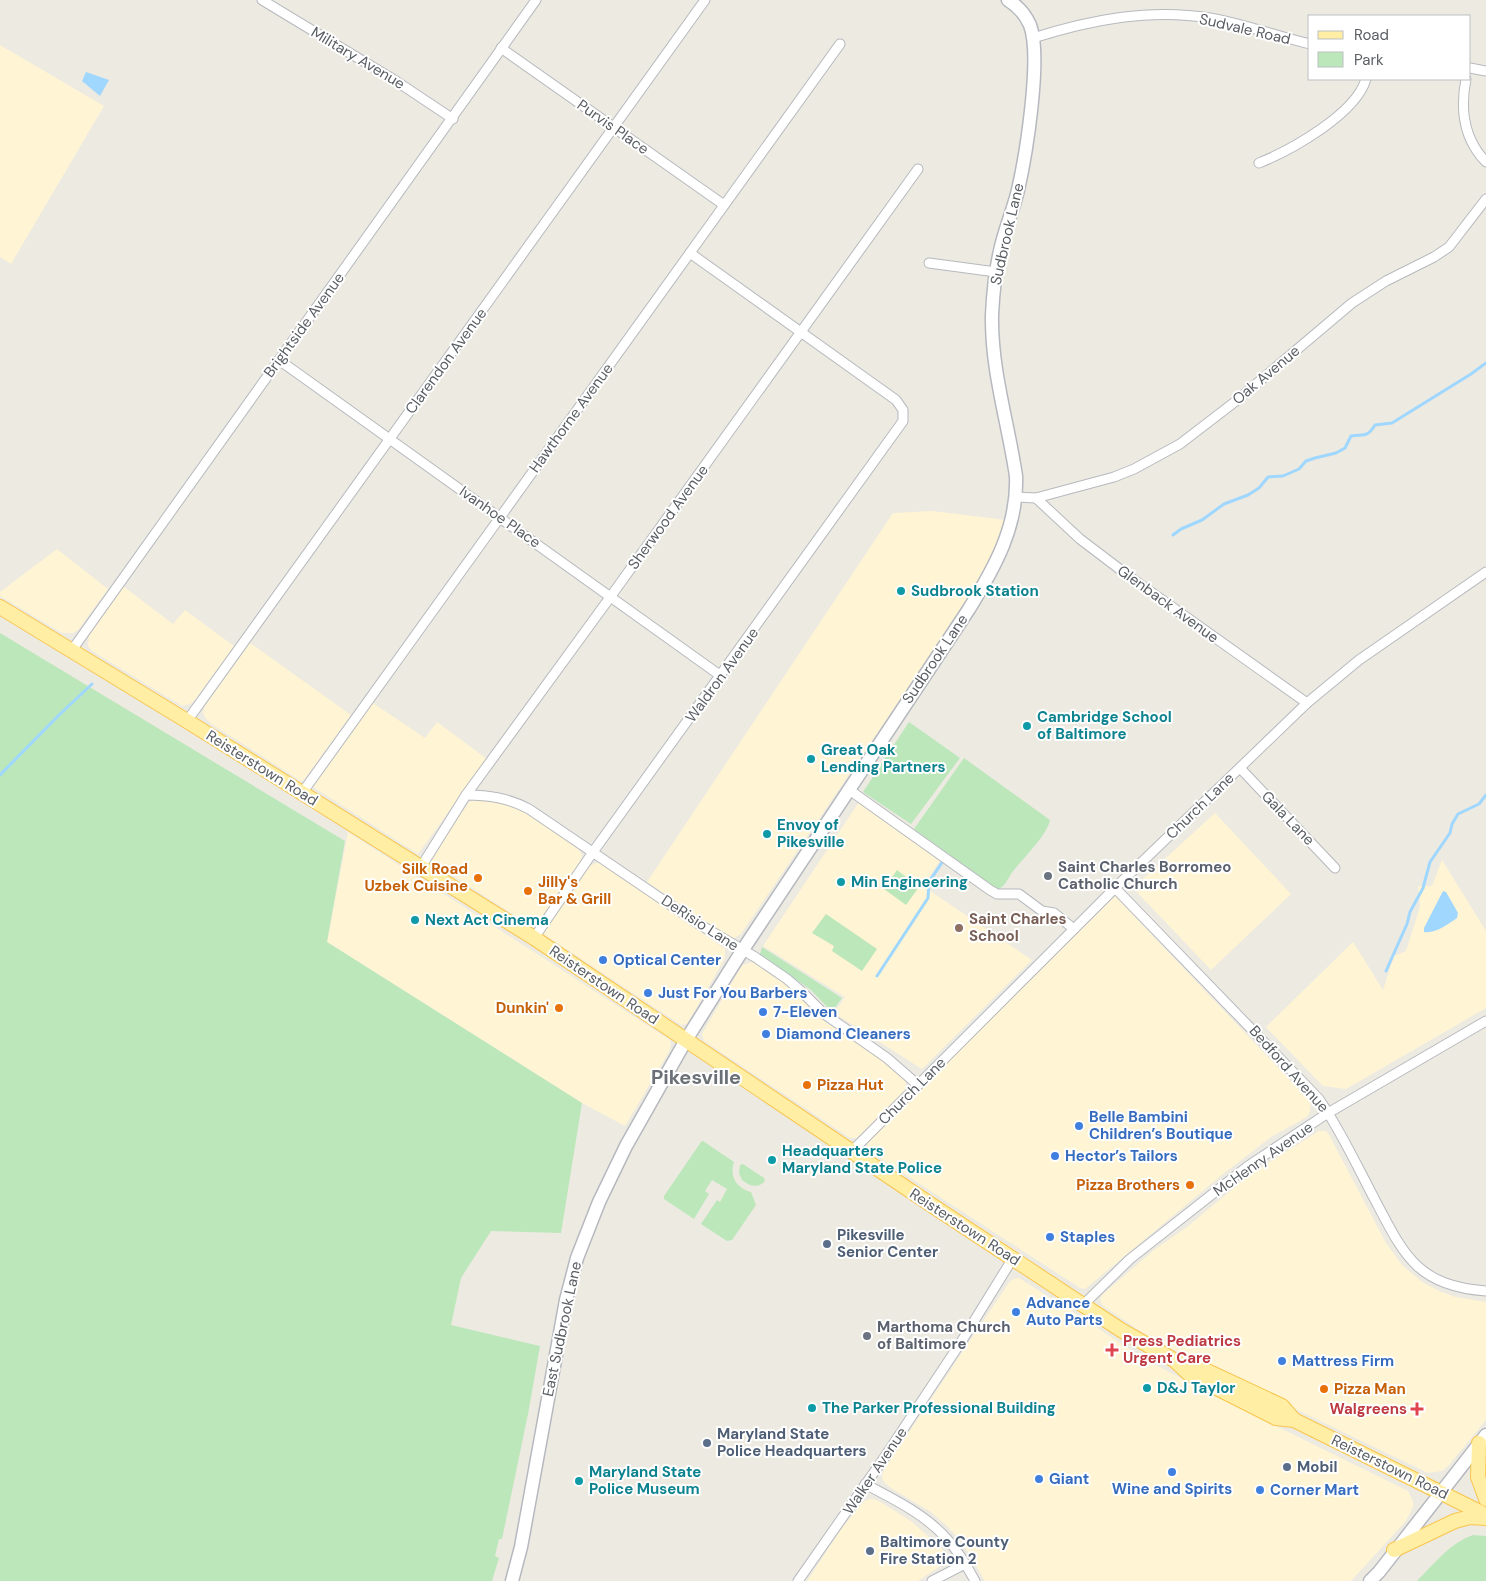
<svg xmlns="http://www.w3.org/2000/svg" width="1486" height="1581" viewBox="0 0 1486 1581" font-family="'DM Sans',sans-serif">
	<style>
		.commercial { fill: #fff4d4 }
		.green { fill: #bce7bb }
		.water { fill: #9fd7ff }
		.lines { fill: none; stroke-linecap: round; stroke-linejoin: round }
		.stream { stroke: #9fd7ff; stroke-width: 3 }
		.street-casing { stroke: #b6b9be; stroke-width: 11 }
		.secondary-casing { stroke: #b5b9bf; stroke-width: 15 }
		.primary-casing { stroke: #f8c54f; stroke-width: 16 }
		.street { stroke: #fff; stroke-width: 9 }
		.secondary { stroke: #fff; stroke-width: 12 }
		.primary { stroke: #ffeea4; stroke-width: 14 }
		.culture-dot { fill: #0f9aa8; stroke: #fff; stroke-width: 2 }
		.worship-dot { fill: #6b7280; stroke: #fff; stroke-width: 2 }
		.food-dot { fill: #e8710a; stroke: #fff; stroke-width: 2 }
		.education-dot { fill: #8d6e63; stroke: #fff; stroke-width: 2 }
		.shop-dot { fill: #3f7fe0; stroke: #fff; stroke-width: 2 }
		.service-dot { fill: #5c6f8a; stroke: #fff; stroke-width: 2 }
		.health-dot { fill: #e0444e; stroke: #fff; stroke-width: 2 }
		.labels { text-anchor: middle; stroke-width: 4; stroke-linejoin: round; paint-order: stroke }
		.street-label { font-size: 15px; fill: #595e63; stroke: #fff }
		.culture-label { font-size: 15px; font-weight: bold; fill: #0d838f; stroke: #fff; text-anchor: start }
		.worship-label { font-size: 15px; font-weight: bold; fill: #5b616d; stroke: #fff; text-anchor: start }
		.food-label { font-size: 15px; font-weight: bold; fill: #c56008; stroke: #fff; text-anchor: end }
		.education-label { font-size: 15px; font-weight: bold; fill: #785e54; stroke: #fff; text-anchor: start }
		.shop-label { font-size: 15px; font-weight: bold; fill: #366cbe; stroke: #fff; text-anchor: start }
		.service-label { font-size: 15px; font-weight: bold; fill: #4e5e75; stroke: #fff; text-anchor: start }
		.health-label { font-size: 15px; font-weight: bold; fill: #be3a42; stroke: #fff; text-anchor: start }
		.district-label { font-size: 20px; font-weight: bold; fill: #6a7075; stroke: #fff }
	</style>
	<rect width="100%" height="100%" fill="#edeae1"/>
	<g class="commercial">
		<polygon points="0,45 104,106 11,264 0,257"/>
		<polygon points="932,511 1006,520 995,550 964,605 741,934 734,938 729,937 647,882 893,513"/>
		<polygon points="57,549 108,589 78,630 73,633 62,633 0,596 0,592"/>
		<polygon points="123,586 173,624 185,610 234,646 195,700 190,704 182,706 92,651 88,646 89,634"/>
		<polygon points="250,643 351,715 304,780 301,781 210,723 205,717 203,712 205,706"/>
		<polygon points="373,703 425,738 437,722 487,759 418,854 313,787"/>
		<polygon points="475,800 499,801 528,813 578,849 581,853 582,857 580,862 534,928 429,860 469,802"/>
		<polygon points="859,802 941,859 923,886 1032,960 922,1069 834,1013 845,997 763,946"/>
		<polygon points="1215,813 1291,894 1211,970 1133,888"/>
		<polygon points="348,832 670,1040 671,1044 669,1052 625,1126 582,1103 327,942"/>
		<polygon points="1442,860 1486,931 1486,1008 1346,1089 1323,1086 1266,1027 1353,942 1383,990 1394,956 1406,951 1420,907 1418,886 1432,886"/>
		<polygon points="599,862 605,864 725,949 725,958 687,1024 681,1025 542,933 590,866"/>
		<polygon points="1115,896 1306,1097 1310,1102 1310,1112 1307,1117 1271,1137 1223,1174 1085,1289 1080,1288 869,1151 867,1144 868,1141"/>
		<polygon points="752,962 784,983 800,996 821,1019 891,1067 906,1081 905,1090 857,1138 850,1138 704,1041 702,1034 741,967 743,965"/>
		<polygon points="1319,1131 1326,1131 1328,1133 1386,1243 1402,1265 1422,1282 1441,1292 1456,1297 1486,1302 1486,1420 1448,1466 1442,1471 1428,1473 1198,1362 1149,1337 1102,1305 1100,1300 1102,1295 1154,1250 1187,1227 1252,1173"/>
		<polygon points="1019,1278 1073,1312 1145,1359 1197,1387 1408,1491 1413,1501 1413,1507 1405,1522 1351,1581 985,1581 962,1542 946,1525 931,1512 891,1488 885,1483 882,1478 883,1472 889,1462 1010,1281 1014,1279"/>
		<polygon points="870,1499 877,1500 911,1521 943,1550 946,1555 946,1561 942,1565 918,1581 807,1581 842,1528 864,1501"/>
	</g>
	<g class="green">
		<polygon points="0,633 345,841 327,942 582,1103 561,1233 491,1231 461,1278 451,1325 540,1346 528,1414 502,1539 499,1539 495,1556 499,1558 492,1581 0,1581"/>
		<polygon points="909,722 960,758 911,824 863,792"/>
		<path d="M964,758L1050,820C1047,836 1021,860 1011,874C1007,880 1006,885 999,889L995,888L914,829Z"/>
		<polygon points="897,870 919,887 906,905 884,889"/>
		<polygon points="826,914 877,949 862,971 832,951 834,946 812,933"/>
		<polygon points="762,947 842,998 832,1012 811,990 760,954"/>
		<path d="M703,1141L734,1162C729,1177 737,1188 751,1192L756,1205L732,1240L727,1241L701,1224L717,1200L720,1202L727,1189L712,1180L705,1191L709,1194L694,1219L664,1199V1196L701,1142Z"/>
		<path d="M743,1164L764,1178L765,1181C758,1189 749,1186 742,1180L739,1173L740,1165Z"/>
		<path d="M1473,1535L1486,1536V1581H1417C1435,1563 1450,1543 1473,1535Z"/>
	</g>
	<g class="water">
		<polygon points="86,72 109,80 100,96 82,81"/>
		<path d="M1443,891L1446,892L1458,913L1457,918C1448,924 1435,934 1424,932V928Z"/>
	</g>
	<g class="lines">
		<g class="stream">
			<path d="M1173,535L1181,529L1202,520L1224,504L1248,495L1259,488L1268,477L1283,476L1299,469L1306,461L1315,458L1336,453L1345,448L1351,436C1364,434 1367,438 1375,425L1392,423L1471,374L1486,363"/>
			<polyline points="0,775 58,716 92,684"/>
			<polyline points="1386,971 1407,924 1410,912 1423,888 1430,862 1450,833 1452,824 1458,814 1479,804 1486,795"/>
			<polyline points="877,976 928,898 929,882 943,861"/>
		</g>
		<defs>
			<g id="street">
				<polyline points="262,0 396,81 453,119"/>
				<path d="M1033,38C1090,20 1150,8 1210,18C1244,24 1276,36 1310,44"/>
				<polyline points="501,48 724,205"/>
				<polyline points="1470,68 1486,71"/>
				<path d="M1466,79C1460,109 1463,138 1486,162"/>
				<path d="M1259,163C1291,150 1356,114 1366,79"/>
				<polyline points="929,263 996,272"/>
				<polyline points="279,360 721,676"/>
				<polyline points="1016,497 1036,498 1114,477 1134,469 1180,444 1236,401 1352,303 1386,281 1434,257 1449,247 1486,199"/>
				<polyline points="1036,498 1080,539 1134,580 1307,703"/>
				<polyline points="72,650 536,0"/>
				<polyline points="187,721 705,0"/>
				<polyline points="1240,768 1335,868"/>
				<polyline points="848,789 990,890 997,894 1019,894 1042,911 1054,913 1074,929"/>
				<polyline points="302,793 840,44"/>
				<path d="M466,795C489,795 508,798 529,809L697,923L755,957L787,979L802,992L823,1013L887,1058L918,1085"/>
				<polyline points="421,867 466,795 611,596 918,169"/>
				<path d="M1115,888L1319,1099C1341,1131 1357,1166 1375,1200C1404,1255 1417,1286 1486,1291"/>
				<polyline points="534,938 593,852 903,421 903,410 896,400 690,253"/>
				<polyline points="852,1151 1115,888 1307,703 1359,660 1486,572"/>
				<polyline points="1083,1305 1130,1259 1248,1166 1328,1113 1486,1021"/>
				<path d="M865,1484C893,1499 925,1514 947,1539C958,1551 967,1566 975,1581"/>
				<polyline points="798,1581 884,1458 963,1339 1013,1258"/>
				<polyline points="932,1581 965,1564"/>
			</g>
			<g id="secondary">
				<path d="M512,1581L521,1547L566,1300L577,1258L599,1202L626,1146L686,1040L742,951L969,609C995,567 1018,526 1016,476C1008,422 991,370 992,315C993,294 995,272 1000,251C1004,231 1013,211 1018,190C1026,155 1042,57 1030,25C1025,14 1018,6 1008,0"/>
				<polyline points="1370,1581 1379,1572 1486,1435"/>
			</g>
			<g id="primary">
				<polyline points="0,607 187,721 534,938 936,1208 1121,1330 1174,1360 1189,1374 1276,1418 1294,1420 1486,1515"/>
				<polyline points="1177,1361 1192,1364 1282,1406 1294,1420"/>
				<polyline points="1479,1443 1478,1477 1486,1499"/>
				<polyline points="1394,1550 1455,1521 1470,1517 1486,1518"/>
			</g>
		</defs>
		<use href="#street" class="street-casing"/>
		<use href="#secondary" class="secondary-casing"/>
		<use href="#primary" class="primary-casing"/>
		<use href="#street" class="street"/>
		<use href="#secondary" class="secondary"/>
		<use href="#primary" class="primary"/>
	</g>
	<g class="culture-dot">
		<circle cx="901" cy="591" r="5"/>
		<circle cx="1027" cy="726" r="5"/>
		<circle cx="811" cy="759" r="5"/>
		<circle cx="767" cy="834" r="5"/>
		<circle cx="841" cy="882" r="5"/>
		<circle cx="415" cy="920" r="5"/>
		<circle cx="772" cy="1160" r="5"/>
		<circle cx="1147" cy="1388" r="5"/>
		<circle cx="812" cy="1408" r="5"/>
		<circle cx="579" cy="1481" r="5"/>
	</g>
	<g class="worship-dot">
		<circle cx="1048" cy="876" r="5"/>
		<circle cx="867" cy="1336" r="5"/>
	</g>
	<g class="food-dot">
		<circle cx="478" cy="878" r="5"/>
		<circle cx="528" cy="891" r="5"/>
		<circle cx="559" cy="1008" r="5"/>
		<circle cx="807" cy="1085" r="5"/>
		<circle cx="1190" cy="1185" r="5"/>
		<circle cx="1324" cy="1389" r="5"/>
	</g>
	<circle class="education-dot" cx="959" cy="928" r="5"/>
	<g class="shop-dot">
		<circle cx="603" cy="960" r="5"/>
		<circle cx="648" cy="993" r="5"/>
		<circle cx="763" cy="1012" r="5"/>
		<circle cx="766" cy="1034" r="5"/>
		<circle cx="1079" cy="1126" r="5"/>
		<circle cx="1055" cy="1156" r="5"/>
		<circle cx="1050" cy="1237" r="5"/>
		<circle cx="1016" cy="1312" r="5"/>
		<circle cx="1282" cy="1361" r="5"/>
		<circle cx="1172" cy="1472" r="5"/>
		<circle cx="1039" cy="1479" r="5"/>
		<circle cx="1260" cy="1490" r="5"/>
	</g>
	<g class="service-dot">
		<circle cx="827" cy="1244" r="5"/>
		<circle cx="707" cy="1443" r="5"/>
		<circle cx="1287" cy="1467" r="5"/>
		<circle cx="870" cy="1551" r="5"/>
	</g>
	<g class="health-dot">
		<path d="M1109.5 1342.5h5v5h5v5h-5v5h-5v-5h-5v-5h5z"/>
		<path d="M1414.5 1401.5h5v5h5v5h-5v5h-5v-5h-5v-5h5z"/>
	</g>
	<g class="labels">
		<g class="street-label">
			<text transform="translate(1245 29) rotate(13)" y="5">Sudvale Road</text>
			<text transform="translate(358 58) rotate(31)" y="5">Military Avenue</text>
			<text transform="translate(613 127) rotate(35)" y="5">Purvis Place</text>
			<text transform="translate(1007 234) rotate(-77)" y="5">Sudbrook Lane</text>
			<text transform="translate(304 325) rotate(-54)" y="5">Brightside Avenue</text>
			<text transform="translate(446 361) rotate(-54)" y="5">Clarendon Avenue</text>
			<text transform="translate(1266 375) rotate(-40)" y="5">Oak Avenue</text>
			<text transform="translate(571 418) rotate(-54)" y="5">Hawthorne Avenue</text>
			<text transform="translate(500 517) rotate(35)" y="5">Ivanhoe Place</text>
			<text transform="translate(668 517) rotate(-54)" y="5">Sherwood Avenue</text>
			<text transform="translate(1168 604) rotate(36)" y="5">Glenback Avenue</text>
			<text transform="translate(935 659) rotate(-56)" y="5">Sudbrook Lane</text>
			<text transform="translate(722 675) rotate(-54)" y="5">Waldron Avenue</text>
			<text transform="translate(262 768) rotate(32)" y="5">Reisterstown Road</text>
			<text transform="translate(1200 806) rotate(-44)" y="5">Church Lane</text>
			<text transform="translate(1288 818) rotate(46)" y="5">Gala Lane</text>
			<text transform="translate(700 923) rotate(33)" y="5">DeRisio Lane</text>
			<text transform="translate(604 985) rotate(34)" y="5">Reisterstown Road</text>
			<text transform="translate(1289 1069) rotate(48)" y="5">Bedford Avenue</text>
			<text transform="translate(912 1091) rotate(-45)" y="5">Church Lane</text>
			<text transform="translate(1263 1159) rotate(-35)" y="5">McHenry Avenue</text>
			<text transform="translate(965 1227) rotate(33)" y="5">Reisterstown Road</text>
			<text transform="translate(562 1329) rotate(-78)" y="5">East Sudbrook Lane</text>
			<text transform="translate(1390 1467) rotate(26)" y="5">Reisterstown Road</text>
			<text transform="translate(875 1471) rotate(-56)" y="5">Walker Avenue</text>
		</g>
		<g class="culture-label">
			<text x="911" y="596">Sudbrook Station</text>
			<text x="1037" y="722">Cambridge School<tspan x="1037" dy="17">of Baltimore</tspan></text>
			<text x="821" y="755">Great Oak<tspan x="821" dy="17">Lending Partners</tspan></text>
			<text x="777" y="830">Envoy of<tspan x="777" dy="17">Pikesville</tspan></text>
			<text x="851" y="887">Min Engineering</text>
			<text x="425" y="925">Next Act Cinema</text>
			<text x="782" y="1156">Headquarters<tspan x="782" dy="17">Maryland State Police</tspan></text>
			<text x="1157" y="1393">D&amp;J Taylor</text>
			<text x="822" y="1413">The Parker Professional Building</text>
			<text x="589" y="1477">Maryland State<tspan x="589" dy="17">Police Museum</tspan></text>
		</g>
		<g class="worship-label">
			<text x="1058" y="872">Saint Charles Borromeo<tspan x="1058" dy="17">Catholic Church</tspan></text>
			<text x="877" y="1332">Marthoma Church<tspan x="877" dy="17">of Baltimore</tspan></text>
		</g>
		<g class="food-label">
			<text x="468" y="874">Silk Road<tspan x="468" dy="17">Uzbek Cuisine</tspan></text>
			<text x="538" y="887" text-anchor="start">Jilly's<tspan x="538" dy="17">Bar &amp; Grill</tspan></text>
			<text x="549" y="1013">Dunkin'</text>
			<text x="817" y="1090" text-anchor="start">Pizza Hut</text>
			<text x="1180" y="1190">Pizza Brothers</text>
			<text x="1334" y="1394" text-anchor="start">Pizza Man</text>
		</g>
		<g class="education-label">
			<text x="969" y="924">Saint Charles<tspan x="969" dy="17">School</tspan></text>
		</g>
		<g class="shop-label">
			<text x="613" y="965">Optical Center</text>
			<text x="658" y="998">Just For You Barbers</text>
			<text x="773" y="1017">7-Eleven</text>
			<text x="776" y="1039">Diamond Cleaners</text>
			<text x="1089" y="1122">Belle Bambini<tspan x="1089" dy="17">Children’s Boutique</tspan></text>
			<text x="1065" y="1161">Hector’s Tailors</text>
			<text x="1060" y="1242">Staples</text>
			<text x="1026" y="1308">Advance<tspan x="1026" dy="17">Auto Parts</tspan></text>
			<text x="1292" y="1366">Mattress Firm</text>
			<text x="1049" y="1484">Giant</text>
			<text x="1172" y="1494" text-anchor="middle">Wine and Spirits</text>
			<text x="1270" y="1495">Corner Mart</text>
		</g>
		<g class="service-label">
			<text x="837" y="1240">Pikesville<tspan x="837" dy="17">Senior Center</tspan></text>
			<text x="717" y="1439">Maryland State<tspan x="717" dy="17">Police Headquarters</tspan></text>
			<text x="1297" y="1472">Mobil</text>
			<text x="880" y="1547">Baltimore County<tspan x="880" dy="17">Fire Station 2</tspan></text>
		</g>
		<g class="health-label">
			<text x="1123" y="1346">Press Pediatrics<tspan x="1123" dy="17">Urgent Care</tspan></text>
			<text x="1407" y="1414" text-anchor="end">Walgreens</text>
		</g>
		<g class="district-label">
			<text x="696" y="1084">Pikesville</text>
		</g>
	</g>
	<rect x="1308" y="15" width="162" height="65" fill="#ffffff" stroke="#bdbfc1"/>
	<rect x="1318" y="31" width="25" height="8" fill="#ffeea4" stroke="#bdbfc1"/>
	<text x="1354" y="40" font-size="15" fill="#595e63">Road</text>
	<rect x="1318" y="52" width="25" height="15" fill="#bce7bb" stroke="#bdbfc1"/>
	<text x="1354" y="65" font-size="15" fill="#595e63">Park</text>
</svg>
